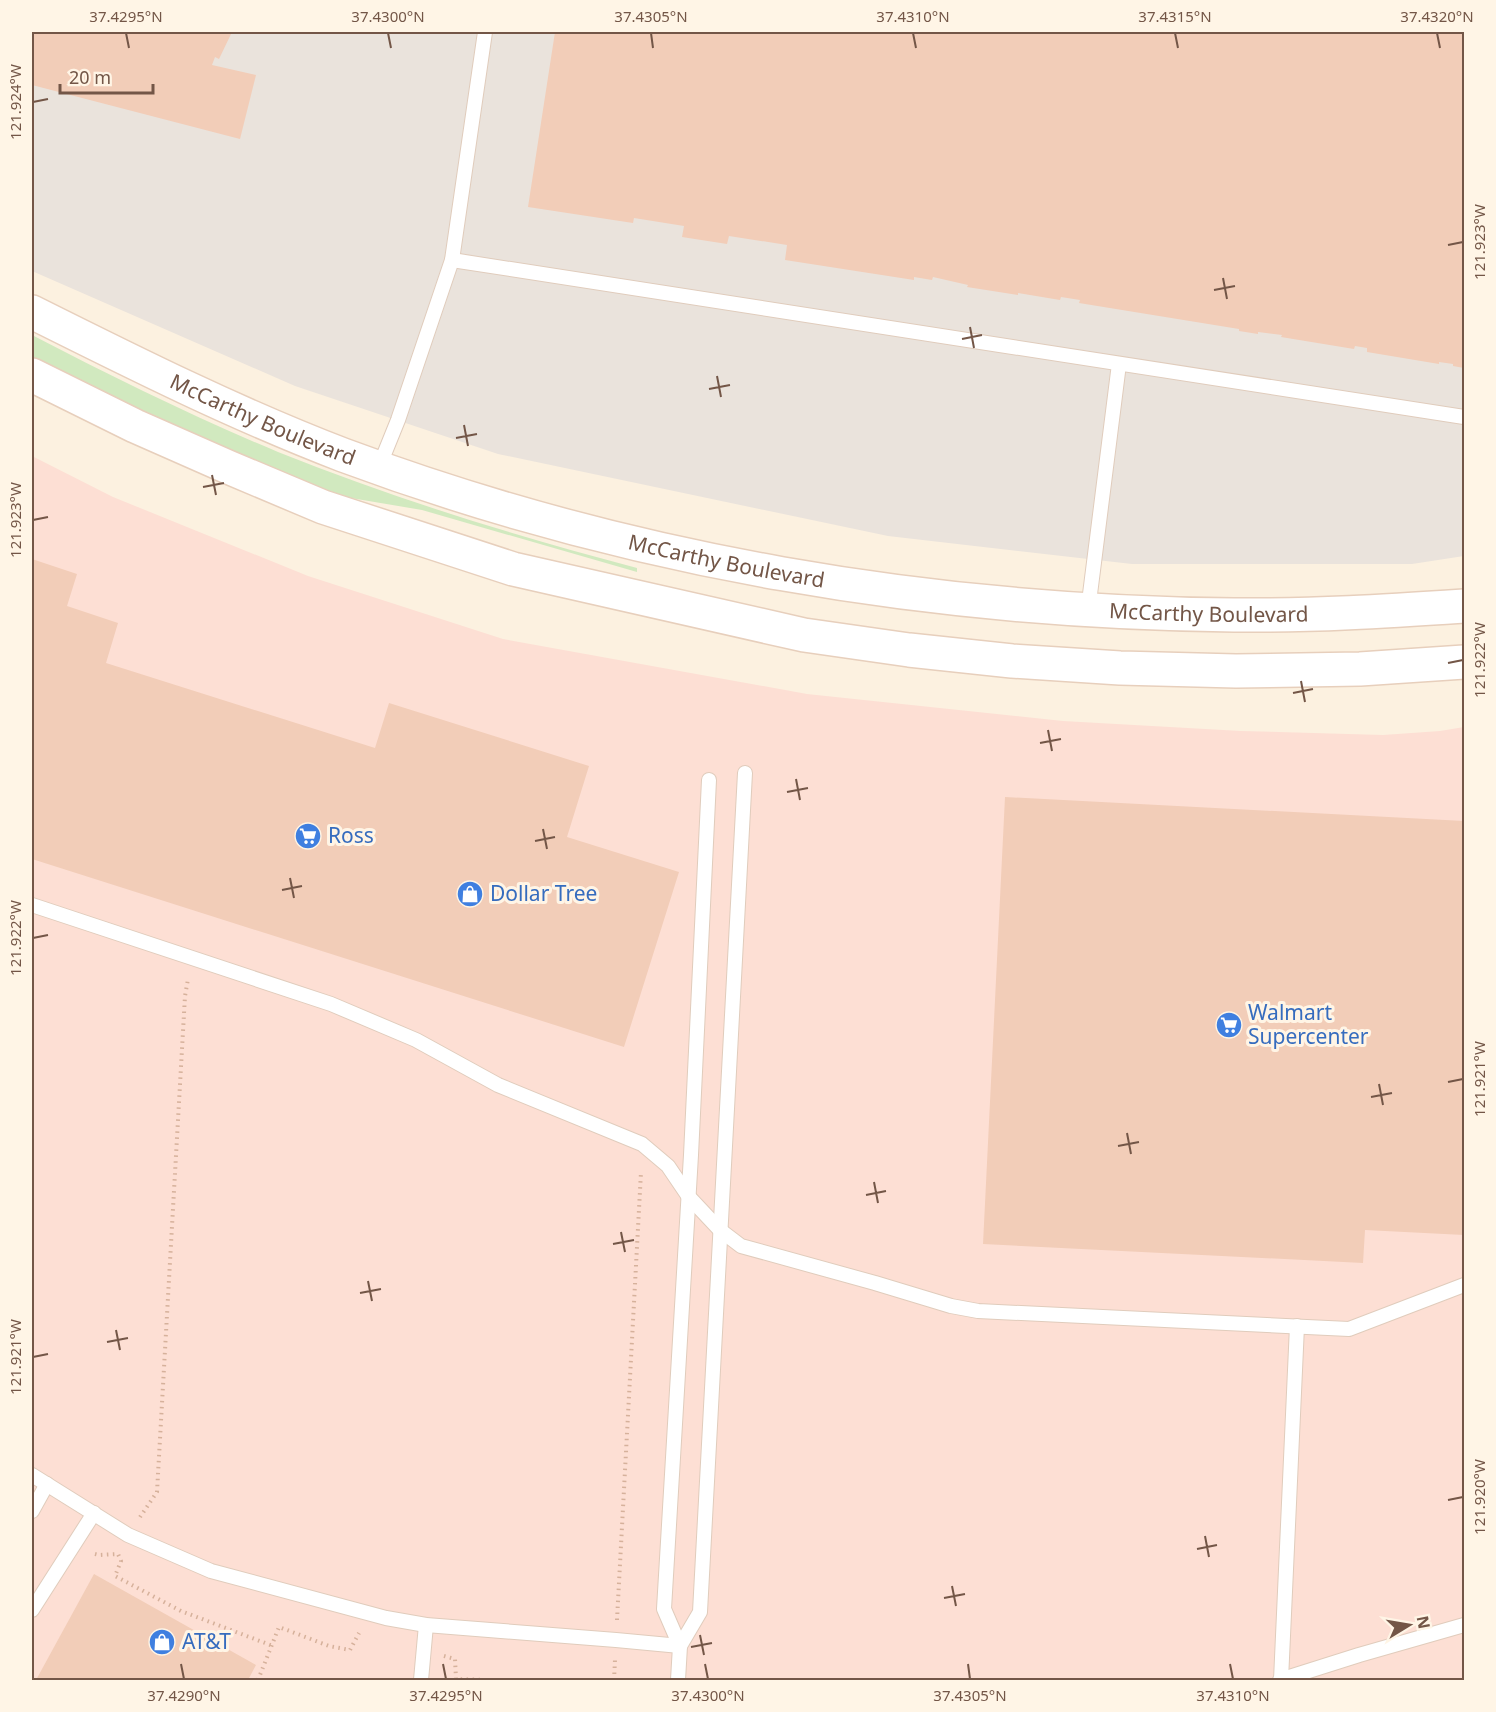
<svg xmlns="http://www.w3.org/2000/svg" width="1496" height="1712" viewBox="0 0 1496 1712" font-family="'Noto Sans',sans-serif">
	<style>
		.commercial { fill: #fddfd4 }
		.industrial { fill: #eae3dc }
		.green { fill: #d1e9bf }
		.building { fill: #f2cdb8 }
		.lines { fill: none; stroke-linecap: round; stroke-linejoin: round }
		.lane-casing { stroke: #e0ccbc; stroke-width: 16 }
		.secondary-casing { stroke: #e7cfbc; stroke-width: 36 }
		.path { stroke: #d6b19b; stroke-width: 4; stroke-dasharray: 1.5 4.5; stroke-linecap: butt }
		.lane { stroke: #fff; stroke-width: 14 }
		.secondary { stroke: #fff; stroke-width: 33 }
		.ticks { fill: none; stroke: #735647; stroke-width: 2 }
		.labels { text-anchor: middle; stroke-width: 6; stroke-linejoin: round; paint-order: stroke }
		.street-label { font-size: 21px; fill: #735647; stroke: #fff5e6 }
		.shop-label { font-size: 21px; fill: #366cbe; stroke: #fff5e6; text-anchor: start }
		.neatline { fill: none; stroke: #735647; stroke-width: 2 }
		.ticks-label { font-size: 15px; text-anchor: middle; fill: #735647 }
	</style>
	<rect width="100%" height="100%" fill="#fcf1e0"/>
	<polygon class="commercial" points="32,456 113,497 308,576 503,639 807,694 1063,721 1241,731 1383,735 1440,731 1464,727 1464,1680 32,1680"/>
	<polygon class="industrial" points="32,32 1464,32 1464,556 1412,564 1132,564 888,536 498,454 295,386 32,271"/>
	<path class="green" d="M32,335C113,377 194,417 278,452C395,499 516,536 637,568V572L422,510L339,496L235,456L32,360Z"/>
	<g class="building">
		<polygon points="32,32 232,32 219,59 215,57 212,65 256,75 240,139 32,85"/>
		<polygon points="555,32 1464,32 1464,368 1453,366 1453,364 1439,362 1439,364 1367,352 1367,348 1355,346 1354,349 1281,337 1282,335 1258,332 1258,334 1239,331 1239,329 1079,303 1080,300 1061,297 1060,300 1018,293 1018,295 967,287 968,285 933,277 932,280 914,277 914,280 785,260 787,245 729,236 727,244 682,237 684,226 634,218 633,223 528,207"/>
		<polygon points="32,559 77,574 67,606 118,623 106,663 375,748 389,703 589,766 567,837 679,872 624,1047 32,859"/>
		<polygon points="1005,797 1464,821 1464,1235 1365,1230 1363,1263 983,1244"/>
		<polygon points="94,1574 256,1665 248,1680 36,1680"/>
	</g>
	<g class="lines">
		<defs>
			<g id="lane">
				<polyline points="452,260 1464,417"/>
				<polyline points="379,467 398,420 452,260 485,32"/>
				<polyline points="1088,610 1119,364"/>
				<polyline points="32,905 331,1004 416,1040 498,1085 642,1144 668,1166 689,1197 720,1230 741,1246 875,1283 951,1306 978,1311 1349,1329 1464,1285"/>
				<polyline points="32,1475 128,1535 211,1571 386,1618 426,1625 616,1640 680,1646"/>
				<polyline points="32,1511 47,1484"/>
				<polyline points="32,1610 94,1513"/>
				<polyline points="680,1646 664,1609 691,1155 709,780"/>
				<polyline points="421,1680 426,1625"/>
				<polyline points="678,1680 680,1646 700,1612 745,773"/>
				<polyline points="1280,1680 1359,1655 1464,1625"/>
				<polyline points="1281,1680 1297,1326"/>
			</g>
			<g id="secondary">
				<path id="s1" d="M32,312C134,363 236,414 343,455C628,561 930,612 1234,615C1311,616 1388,611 1464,606"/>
				<polyline points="32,375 135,426 228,467 323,507 513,569 804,635 909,650 1012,661 1120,668 1236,671 1360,669 1464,662"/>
			</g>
		</defs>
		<use href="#lane" class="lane-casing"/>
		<use href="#secondary" class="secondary-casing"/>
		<g class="path">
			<polyline points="140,1517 157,1492 185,996 188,979"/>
			<polyline points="95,1554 99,1555 118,1554 121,1561 115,1576 181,1611 273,1646"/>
			<polyline points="617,1620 641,1172"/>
			<polyline points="444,1656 455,1659 456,1679 487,1680"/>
			<polyline points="258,1680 279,1627 329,1646 350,1650 359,1633"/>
			<polyline points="614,1680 615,1660"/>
		</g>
		<use href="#lane" class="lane"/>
		<use href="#secondary" class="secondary"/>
	</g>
	<path class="ticks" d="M126,33L129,48M388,33L391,48M651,33L653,48M913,33L916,48M1175,33L1178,48M1437,33L1440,48M33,102L48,99M1448,245L1463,242M1223,278L1227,299M1214,290L1235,286M970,327L974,348M962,339L982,335M717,376L721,397M709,389L730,385M464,425L468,446M456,438L477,434M212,475L216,495M203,487L224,483M33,520L48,517M1448,663L1463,660M1301,681L1305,702M1293,693L1313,689M1048,730L1052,751M1040,743L1061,739M796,779L800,800M787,792L808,788M543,829L547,849M535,841L555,837M290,878L294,898M282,890L302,886M33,938L48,935M1448,1082L1463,1079M1379,1084L1383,1105M1371,1097L1392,1093M1127,1133L1131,1154M1118,1146L1139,1142M874,1182L878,1203M866,1195L886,1191M621,1232L625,1252M613,1244L634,1240M368,1281L372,1301M360,1293L381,1289M116,1330L120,1350M107,1342L128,1338M33,1357L48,1354M1448,1500L1463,1497M1205,1536L1209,1557M1197,1549L1217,1545M952,1586L956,1606M944,1598L965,1594M700,1635L704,1655M691,1647L712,1643M181,1664L184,1679M443,1664L446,1679M705,1664L708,1679M968,1664L970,1679M1230,1664L1233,1679"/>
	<defs>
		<symbol id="supermarket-disc" viewBox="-11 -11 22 22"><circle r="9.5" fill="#3f7fe0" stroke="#fff5e6"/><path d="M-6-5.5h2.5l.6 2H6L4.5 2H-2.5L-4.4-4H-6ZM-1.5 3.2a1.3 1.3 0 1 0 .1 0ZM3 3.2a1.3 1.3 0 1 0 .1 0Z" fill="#fff"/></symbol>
		<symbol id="shop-disc" viewBox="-11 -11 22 22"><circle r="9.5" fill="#3f7fe0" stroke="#fff5e6"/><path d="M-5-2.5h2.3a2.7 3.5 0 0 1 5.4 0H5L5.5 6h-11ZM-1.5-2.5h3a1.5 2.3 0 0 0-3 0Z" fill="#fff"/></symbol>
	</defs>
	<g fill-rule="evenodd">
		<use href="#supermarket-disc" x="293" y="821" width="30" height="30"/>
		<use href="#shop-disc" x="455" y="879" width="30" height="30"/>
		<use href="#supermarket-disc" x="1214" y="1010" width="30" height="30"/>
		<use href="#shop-disc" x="147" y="1627" width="30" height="30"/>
	</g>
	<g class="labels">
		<g class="street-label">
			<text dy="7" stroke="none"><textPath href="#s1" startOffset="255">McCarthy Boulevard</textPath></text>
			<text dy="7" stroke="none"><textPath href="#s1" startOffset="741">McCarthy Boulevard</textPath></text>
			<text dy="7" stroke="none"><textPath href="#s1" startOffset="1227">McCarthy Boulevard</textPath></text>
		</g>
		<g class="shop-label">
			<text x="328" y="843">Ross</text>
			<text x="490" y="901">Dollar Tree</text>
			<text x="1248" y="1020">Walmart<tspan x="1248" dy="24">Supercenter</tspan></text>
			<text x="182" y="1649">AT&amp;T</text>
		</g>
	</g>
	<rect width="1496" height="1712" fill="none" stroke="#fff5e6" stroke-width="66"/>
	<g transform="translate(1409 1625) rotate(79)" stroke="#fff5e6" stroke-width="4.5" paint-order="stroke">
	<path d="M0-4.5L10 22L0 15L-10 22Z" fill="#735647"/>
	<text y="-9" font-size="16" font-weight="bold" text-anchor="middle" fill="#735647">N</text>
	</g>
	<path d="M60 84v9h93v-9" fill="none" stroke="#735647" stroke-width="3"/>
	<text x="69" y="84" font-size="18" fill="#735647" stroke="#fff5e6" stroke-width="4.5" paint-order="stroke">20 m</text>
	<rect x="33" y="33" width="1430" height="1646" class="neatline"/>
	<g class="ticks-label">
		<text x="126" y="22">37.4295°N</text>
		<text x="388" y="22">37.4300°N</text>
		<text x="651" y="22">37.4305°N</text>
		<text x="913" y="22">37.4310°N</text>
		<text x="1175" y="22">37.4315°N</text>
		<text x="1437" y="22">37.4320°N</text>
		<text transform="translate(16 102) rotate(-90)" y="5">121.924°W</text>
		<text transform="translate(1480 242) rotate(-90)" y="5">121.923°W</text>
		<text transform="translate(16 520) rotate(-90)" y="5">121.923°W</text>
		<text transform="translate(1480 660) rotate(-90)" y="5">121.922°W</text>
		<text transform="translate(16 938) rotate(-90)" y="5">121.922°W</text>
		<text transform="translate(1480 1079) rotate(-90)" y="5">121.921°W</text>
		<text transform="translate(16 1357) rotate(-90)" y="5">121.921°W</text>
		<text transform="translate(1480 1497) rotate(-90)" y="5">121.920°W</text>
		<text x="184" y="1701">37.4290°N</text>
		<text x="446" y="1701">37.4295°N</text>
		<text x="708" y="1701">37.4300°N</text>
		<text x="970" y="1701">37.4305°N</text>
		<text x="1233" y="1701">37.4310°N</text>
	</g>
</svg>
